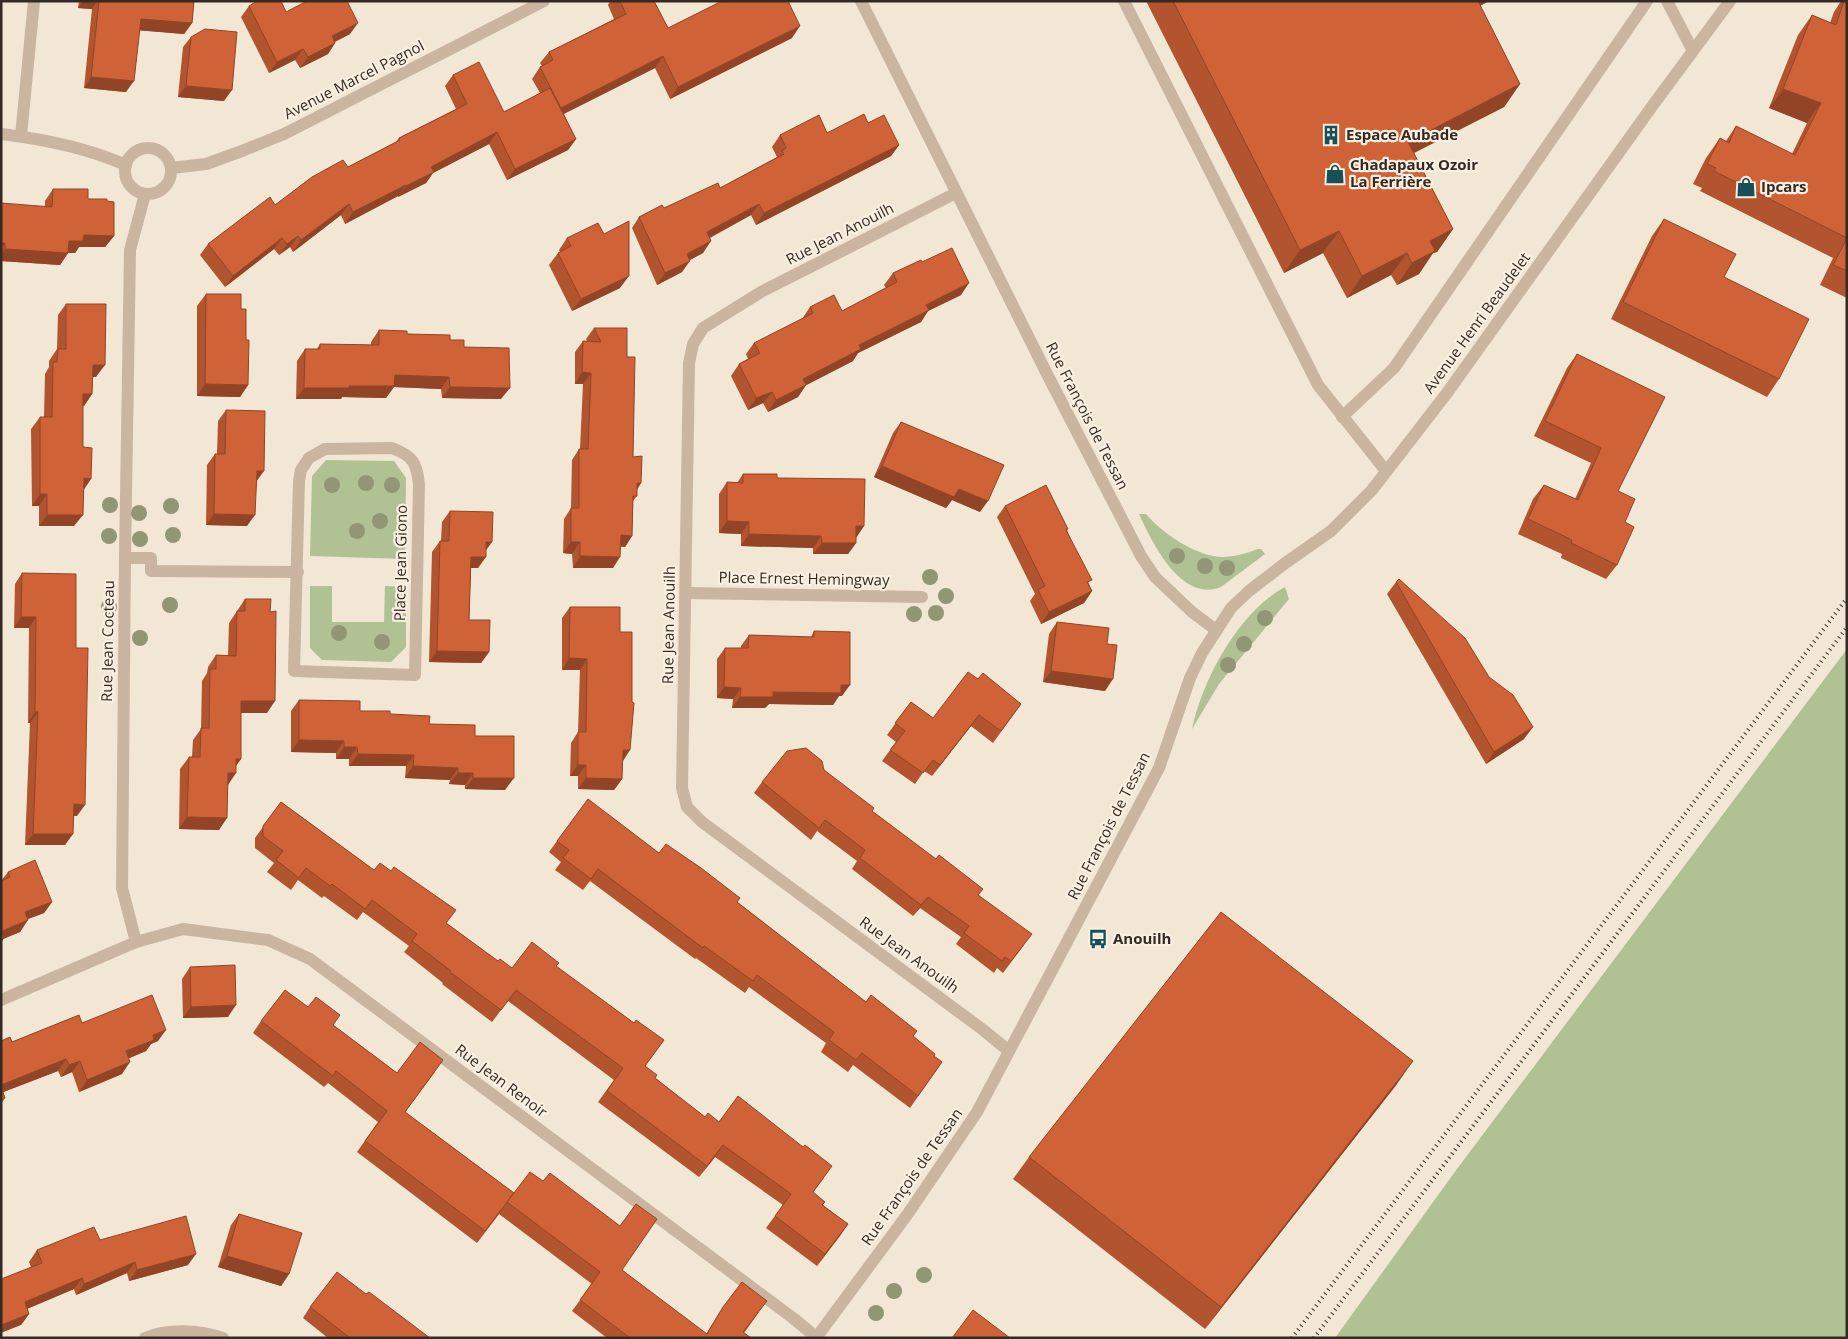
<svg xmlns="http://www.w3.org/2000/svg" width="1848" height="1339" viewBox="0 0 1848 1339" font-family="'Open Sans',sans-serif">
	<style>
		.green { fill: #b0c294 }
		.lines { fill: none; stroke-linecap: round; stroke-linejoin: round }
		.service { stroke: #cab5a0; stroke-width: 12 }
		.minor { stroke: #cab5a0; stroke-width: 12 }
		.rail { stroke: #342a24; stroke-width: 4; stroke-dasharray: 1 4; stroke-linecap: butt }
		.tree { fill: #919675 }
		.wall { fill: #b2542e }
		.shaded-wall { fill: #914526 }
		.building { fill: #cf6236; stroke: #914526 }
		.labels { text-anchor: middle; stroke-width: 4.5; stroke-linejoin: round; paint-order: stroke }
		.street-label { font-size: 15px; fill: #342a24; stroke: #faf0e1 }
		.poi-label { font-size: 15px; font-weight: bold; fill: #342a24; stroke: #faf0e1; text-anchor: start }
	</style>
	<rect width="100%" height="100%" fill="#f2e6d5"/>
	<g class="green">
		<polygon points="326,460 394,461 406,478 405,559 310,556 312,476"/>
		<path d="M1139,514H1146C1162,533 1197,557 1223,557C1235,557 1247,553 1258,549H1261L1265,554L1221,587C1181,603 1152,542 1139,514Z"/>
		<polygon points="310,586 332,586 332,622 384,622 385,586 406,587 406,647 391,662 322,660 310,648"/>
		<path d="M1285,587L1289,599L1219,684L1192,729C1203,678 1239,612 1285,587Z"/>
		<polygon points="1847,649 1847,1338 1335,1338 1454,1173"/>
	</g>
	<g class="lines">
		<g class="service">
			<polyline points="1124,1 1318,385 1386,471"/>
			<polyline points="1667,1 1693,51"/>
			<polyline points="1342,417 1394,368 1647,1"/>
		</g>
		<g class="minor">
			<polyline points="861,1 1047,374 1141,556 1155,577 1192,612 1216,630"/>
			<path d="M1,134C44,139 87,148 126,165"/>
			<polyline points="21,136 34,1"/>
			<circle cx="148" cy="171" r="23"/>
			<polyline points="171,168 206,164 242,151 284,134 544,1"/>
			<polyline points="956,193 761,292 703,328 693,344 689,363 682,788 687,807 702,822 982,1029 1009,1051"/>
			<path d="M392,448C413,456 417,463 419,485L415,675L294,671L299,481L301,470L309,458L325,449Z"/>
			<polyline points="125,558 151,558 151,571 298,572"/>
			<polyline points="686,593 922,597"/>
			<polyline points="136,942 122,888 125,558 130,250 145,194"/>
			<polyline points="1,1000 136,942 183,929 268,940 310,959 793,1318 816,1337"/>
			<path d="M145,1338C168,1328 200,1330 223,1338"/>
			<polyline points="816,1338 907,1215 977,1112 1159,768 1190,678 1202,653 1231,608 1249,591 1284,564 1331,531 1372,490 1447,393 1653,105 1730,1"/>
		</g>
		<g class="rail">
			<polyline points="1292,1338 1847,598"/>
			<polyline points="1314,1338 1847,627"/>
		</g>
	</g>
	<g class="tree">
		<circle cx="366" cy="483" r="8"/>
		<circle cx="332" cy="485" r="8"/>
		<circle cx="392" cy="485" r="8"/>
		<circle cx="110" cy="505" r="8"/>
		<circle cx="171" cy="506" r="8"/>
		<circle cx="139" cy="513" r="8"/>
		<circle cx="380" cy="521" r="8"/>
		<circle cx="357" cy="531" r="8"/>
		<circle cx="173" cy="535" r="8"/>
		<circle cx="109" cy="536" r="8"/>
		<circle cx="140" cy="539" r="8"/>
		<circle cx="1177" cy="556" r="8"/>
		<circle cx="1205" cy="566" r="8"/>
		<circle cx="1227" cy="568" r="8"/>
		<circle cx="930" cy="577" r="8"/>
		<circle cx="946" cy="596" r="8"/>
		<circle cx="170" cy="605" r="8"/>
		<circle cx="109" cy="607" r="8"/>
		<circle cx="936" cy="613" r="8"/>
		<circle cx="914" cy="614" r="8"/>
		<circle cx="1265" cy="618" r="8"/>
		<circle cx="339" cy="633" r="8"/>
		<circle cx="140" cy="638" r="8"/>
		<circle cx="382" cy="642" r="8"/>
		<circle cx="1244" cy="644" r="8"/>
		<circle cx="1228" cy="665" r="8"/>
		<circle cx="924" cy="1275" r="8"/>
		<circle cx="894" cy="1291" r="8"/>
		<circle cx="876" cy="1313" r="8"/>
	</g>
	<g class="wall">
		<polygon points="79,1 194,1 192,23 184,34 140,30 126,92 84,88 92,9 78,8"/>
		<polygon points="610,1 654,1 668,28 792,38 670,99 655,68 564,114 576,139 568,150 507,180 489,144 433,173 426,183 398,197 398,196 345,224 341,215 293,252 290,247 279,255 274,249 225,287 200,255 208,244 275,205 396,142 399,138 456,109 445,86 453,75 504,112 540,93 532,79 540,67 542,66 540,63 549,52 614,19 608,5"/>
		<polygon points="1146,1 1489,1 1480,6 1520,84 1504,107 1414,153 1453,229 1437,252 1433,253 1419,274 1397,285 1391,275 1347,298 1323,253 1284,273"/>
		<polygon points="1841,1 1847,1 1847,298 1820,285 1833,258 1700,191 1702,188 1693,184 1706,158 1720,138 1726,141 1736,126 1792,154 1807,123 1769,108 1798,35 1812,15 1830,23 1834,12"/>
		<polygon points="249,6 286,12 350,34 335,42 335,43 328,54 300,68 295,60 269,73 241,17"/>
		<polygon points="191,37 224,101 178,97 183,47"/>
		<polygon points="868,123 899,145 891,156 756,225 751,215 710,238 703,253 689,260 682,272 657,285 632,228 639,217 720,188 777,157 772,147 780,135 827,133"/>
		<polygon points="53,189 88,199 114,236 105,247 79,247 75,253 68,253 60,265 1,261 1,203 45,207 45,201"/>
		<polygon points="1664,219 1724,277 1779,379 1767,397 1611,319 1652,236"/>
		<polygon points="567,238 620,288 572,311 549,265 558,253 560,252 559,250"/>
		<polygon points="922,262 961,295 928,311 921,322 858,353 853,361 806,385 798,397 768,412 763,403 748,410 731,376 739,364 748,359 746,354 754,343 802,319 810,307 842,311 886,288 884,285 893,273"/>
		<polygon points="206,294 241,309 248,385 240,397 197,396 197,306"/>
		<polygon points="66,304 96,377 93,377 92,394 84,406 83,406 83,490 74,526 39,526 39,506 32,506 31,429 40,417 44,417 45,374 49,367 49,361 57,349 58,315"/>
		<polygon points="594,328 627,357 633,457 641,483 637,490 637,496 633,501 632,536 625,547 620,546 613,568 573,568 572,554 563,553 564,519 571,508 572,460 579,449 580,449 583,384 575,384 575,352 583,341 587,341 586,339"/>
		<polygon points="379,330 450,340 464,347 501,399 442,398 441,389 394,387 386,398 342,397 341,399 296,399 297,361 305,349 317,349 320,344 371,345 371,342"/>
		<polygon points="1577,354 1618,491 1625,522 1617,565 1606,579 1561,558 1562,554 1518,534 1533,499 1544,485 1575,499 1591,463 1534,436 1567,368"/>
		<polygon points="226,410 256,482 247,526 206,525 207,465 215,454 217,454 218,421"/>
		<polygon points="901,422 980,512 952,500 946,508 874,477 893,433"/>
		<polygon points="743,474 777,478 864,526 856,537 856,543 848,554 813,554 813,548 741,546 741,534 719,533 719,494 727,482 737,483"/>
		<polygon points="1005,506 1067,530 1092,591 1084,603 1041,624 1030,601 1035,594 997,517"/>
		<polygon points="450,511 486,550 478,568 471,568 469,620 489,652 481,663 429,662 432,552 440,541 441,541 442,522"/>
		<polygon points="22,573 76,648 77,816 73,816 65,845 25,845 30,723 28,723 29,628 14,628 15,584"/>
		<polygon points="1396,582 1489,677 1524,739 1486,764 1387,594"/>
		<polygon points="245,599 267,713 241,713 241,759 236,766 228,784 219,830 179,829 180,769 189,757 192,757 193,740 201,729 202,681 207,673 208,667 216,655 228,656 229,623"/>
		<polygon points="570,607 622,761 622,779 614,790 578,789 578,776 570,776 571,743 578,732 580,670 562,670 562,618"/>
		<polygon points="1057,622 1107,644 1105,691 1043,682 1049,634"/>
		<polygon points="814,631 842,696 839,696 833,705 769,704 765,708 732,708 733,699 717,698 717,659 725,648 741,648 741,646 749,635 811,637"/>
		<polygon points="978,679 1021,704 993,743 971,726 932,776 924,771 915,784 882,761 896,742 887,735 911,702 933,718"/>
		<polygon points="299,700 429,724 475,736 505,790 465,789 465,785 449,784 450,780 405,778 406,766 349,766 349,759 336,759 336,753 291,752 291,711"/>
		<polygon points="824,770 872,811 979,895 1024,945 1003,973 997,968 994,973 956,944 961,937 920,908 913,916 852,869 857,861 817,831 811,840 754,793 762,782"/>
		<polygon points="281,802 498,961 512,968 556,967 634,1023 664,1040 645,1066 655,1078 705,1117 719,1122 824,1178 813,1192 823,1205 848,1224 817,1266 766,1228 783,1205 715,1157 699,1177 598,1102 614,1080 508,1001 492,1022 442,984 443,983 404,952 409,946 363,912 357,920 324,896 322,898 298,880 291,890 267,872 274,863 255,848 255,838"/>
		<polygon points="557,841 659,853 737,902 866,1002 917,1031 913,1036 934,1056 942,1062 910,1108 853,1065 848,1072 821,1052 826,1043 749,987 745,993 696,958 695,959 590,881 583,890 555,870 561,862 549,852"/>
		<polygon points="8,872 52,902 44,913 28,919 20,932 4,938 1,943 1,881"/>
		<polygon points="190,967 228,1017 183,1018 182,979"/>
		<polygon points="261,1021 333,1025 397,1073 435,1072 405,1112 514,1193 622,1270 706,1334 723,1307 759,1312 744,1333 751,1338 607,1338 572,1311 592,1284 499,1214 500,1213 477,1243 357,1152 378,1122 328,1083 324,1087 253,1033"/>
		<polygon points="82,1023 158,1041 151,1044 146,1051 129,1058 122,1074 79,1092 72,1072 61,1077 58,1071 3,1092 5,1098 1,1104 1,1041 12,1042"/>
		<polygon points="1397,1084 1205,1329 1013,1179 1029,1157"/>
		<polygon points="239,1214 289,1274 281,1286 218,1267 231,1225"/>
		<polygon points="100,1240 188,1265 129,1281 127,1273 76,1295 74,1289 27,1309 29,1314 21,1325 31,1267 29,1262 37,1250"/>
		<polygon points="366,1294 430,1338 328,1338 303,1318 310,1307"/>
	</g>
	<g class="shaded-wall">
		<polygon points="83,1 97,1 92,9 78,8"/>
		<polygon points="1470,1 1489,1 1459,17"/>
		<polygon points="141,19 192,23 184,34 134,30"/>
		<polygon points="358,23 350,34 324,47 332,36"/>
		<polygon points="800,26 792,38 670,99 678,87"/>
		<polygon points="335,43 328,54 300,68 308,57"/>
		<polygon points="303,49 295,60 269,73 277,62"/>
		<polygon points="663,56 655,68 553,119 561,108"/>
		<polygon points="91,77 134,81 126,92 84,88"/>
		<polygon points="1520,84 1504,107 1392,164 1408,142"/>
		<polygon points="186,86 232,90 224,101 178,97"/>
		<polygon points="1783,89 1821,103 1807,123 1769,108"/>
		<polygon points="497,132 489,144 433,173 426,183 398,197 406,186 431,167"/>
		<polygon points="576,139 568,150 507,180 515,169"/>
		<polygon points="899,145 891,156 756,225 764,213"/>
		<polygon points="406,185 398,196 345,224 353,212"/>
		<polygon points="349,204 341,215 293,252 301,240"/>
		<polygon points="759,204 751,215 699,243 707,232"/>
		<polygon points="1453,229 1437,252 1433,253 1419,274 1397,285 1412,263 1430,241"/>
		<polygon points="1339,231 1323,253 1284,273 1300,250"/>
		<polygon points="84,235 114,236 105,247 79,247 75,253 68,253 60,265 1,261 1,254 5,249 69,241"/>
		<polygon points="298,236 290,247 279,255 287,244"/>
		<polygon points="282,238 274,249 225,287 233,276"/>
		<polygon points="711,241 703,253 679,266 687,254"/>
		<polygon points="1,243 5,243 1,249"/>
		<polygon points="1407,253 1391,275 1347,298 1362,276"/>
		<polygon points="690,261 682,272 657,285 665,273"/>
		<polygon points="629,276 620,288 572,311 581,299"/>
		<polygon points="969,283 961,295 928,311 921,322 858,353 853,361 795,391 803,379 926,305"/>
		<polygon points="93,365 105,365 96,377 85,377"/>
		<polygon points="582,372 591,373 583,384 575,384"/>
		<polygon points="395,375 449,377 441,389 394,387 386,398 342,397 341,399 296,399 304,388 349,386"/>
		<polygon points="205,384 248,385 240,397 197,396"/>
		<polygon points="806,385 798,397 768,412 776,400"/>
		<polygon points="450,387 510,388 501,399 442,398"/>
		<polygon points="772,392 763,403 748,410 756,398"/>
		<polygon points="83,394 92,394 84,406 75,406"/>
		<polygon points="882,466 959,489 988,501 980,512 952,500 946,508 874,477"/>
		<polygon points="257,471 264,471 256,482"/>
		<polygon points="84,478 91,479 83,491"/>
		<polygon points="637,483 641,483 633,494"/>
		<polygon points="40,494 47,494 39,506 32,506"/>
		<polygon points="214,514 255,515 247,526 206,525"/>
		<polygon points="47,515 83,515 74,526 39,526"/>
		<polygon points="727,521 749,522 741,534 719,533"/>
		<polygon points="856,526 864,526 856,538"/>
		<polygon points="749,534 821,536 813,548 741,546"/>
		<polygon points="621,535 632,536 625,547 613,546"/>
		<polygon points="486,542 492,542 484,553"/>
		<polygon points="571,542 580,542 572,554 563,553"/>
		<polygon points="822,543 856,543 848,554 813,554"/>
		<polygon points="580,556 620,557 613,568 573,568"/>
		<polygon points="471,557 486,557 478,568 464,568"/>
		<polygon points="1092,591 1084,603 1041,624 1049,612"/>
		<polygon points="21,617 36,617 29,628 14,628"/>
		<polygon points="437,651 489,652 481,663 429,662"/>
		<polygon points="569,658 587,659 580,670 562,670"/>
		<polygon points="1051,671 1113,679 1105,691 1043,682"/>
		<polygon points="841,685 850,685 842,696 839,696 833,705 769,704 765,708 732,708 740,697"/>
		<polygon points="724,687 741,688 733,699 717,698"/>
		<polygon points="241,701 275,701 267,713 233,713"/>
		<polygon points="35,712 38,712 30,723 28,723"/>
		<polygon points="979,715 971,726 932,776 940,765"/>
		<polygon points="1533,727 1524,739 1486,764 1494,752"/>
		<polygon points="299,740 344,741 336,753 291,752"/>
		<polygon points="344,747 357,747 349,759 336,759"/>
		<polygon points="623,750 630,750 623,761"/>
		<polygon points="358,754 414,755 406,766 349,766"/>
		<polygon points="236,759 241,759 232,771"/>
		<polygon points="578,765 586,765 578,776 570,776"/>
		<polygon points="413,766 458,768 450,780 405,778"/>
		<polygon points="228,773 236,773 228,785"/>
		<polygon points="458,773 473,773 465,785 449,784"/>
		<polygon points="473,778 514,778 505,790 465,789"/>
		<polygon points="586,778 622,779 614,790 578,789"/>
		<polygon points="74,804 85,805 77,816 66,815"/>
		<polygon points="187,817 227,818 219,830 179,829"/>
		<polygon points="33,834 73,834 65,845 25,845"/>
		<polygon points="928,897 920,908 913,916 921,905"/>
		<polygon points="52,902 44,913 17,923 25,912"/>
		<polygon points="28,920 20,932 1,940 1,932"/>
		<polygon points="236,1005 228,1017 183,1018 191,1007"/>
		<polygon points="166,1030 158,1041 151,1044 146,1051 118,1063 126,1051 153,1035"/>
		<polygon points="66,1059 58,1071 1,1093 1,1085"/>
		<polygon points="80,1061 72,1072 61,1077 69,1065"/>
		<polygon points="1413,1061 1397,1084 1205,1329 1221,1307"/>
		<polygon points="130,1062 122,1074 79,1092 87,1080"/>
		<polygon points="723,1145 715,1157 699,1177 707,1166"/>
		<polygon points="848,1224 840,1236 817,1266 825,1254"/>
		<polygon points="196,1254 188,1265 129,1281 137,1270"/>
		<polygon points="227,1256 289,1274 281,1286 218,1267"/>
		<polygon points="135,1262 127,1273 76,1295 84,1284"/>
		<polygon points="82,1278 74,1289 17,1313 25,1302"/>
		<polygon points="29,1314 21,1325 1,1333 1,1325"/>
	</g>
	<g class="building">
		<polygon points="99,1 194,1 192,23 141,19 134,81 91,77"/>
		<polygon points="257,1 281,1 286,12 307,1 347,1 358,23 332,36 335,43 308,57 303,49 277,62 249,6"/>
		<polygon points="620,1 654,1 668,28 722,1 788,1 800,26 678,87 663,56 561,108 540,67 553,60 549,52 626,14"/>
		<polygon points="1173,1 1478,1 1520,84 1408,142 1453,229 1430,241 1435,251 1412,263 1407,253 1362,276 1339,231 1300,250"/>
		<polygon points="1844,1 1847,1 1847,271 1833,265 1847,238 1714,171 1716,168 1707,164 1720,138 1729,143 1736,126 1795,155 1821,103 1783,89 1812,15 1836,25"/>
		<polygon points="205,29 237,32 232,90 186,86 191,37"/>
		<polygon points="479,62 504,112 550,88 576,139 515,169 497,132 431,167 434,172 406,186 406,185 353,212 349,204 301,240 298,236 287,244 282,238 233,276 208,244 270,197 275,205 312,177 343,160 348,167 400,140 399,138 467,104 453,75"/>
		<polygon points="864,114 868,123 884,115 899,145 764,213 759,204 707,232 711,241 687,254 690,261 665,273 639,217 662,205 664,208 718,183 720,188 784,154 782,151 786,148 780,135 819,115 827,133"/>
		<polygon points="53,189 88,189 88,199 107,199 107,201 114,202 114,236 84,235 83,241 69,241 68,253 5,249 5,243 1,243 1,203 52,207"/>
		<polygon points="1664,219 1736,254 1724,277 1809,319 1779,379 1623,302"/>
		<polygon points="629,221 629,276 581,299 558,253 571,246 567,238 598,223 604,234"/>
		<polygon points="952,248 969,283 926,305 929,310 859,345 861,349 803,379 806,385 776,400 772,392 756,398 739,364 760,353 754,343 813,313 810,307 834,295 842,311 897,282 893,273 921,260 922,262"/>
		<polygon points="206,294 241,294 241,309 246,309 246,340 249,340 248,385 205,384"/>
		<polygon points="66,304 106,304 105,365 93,365 92,394 83,394 83,447 92,448 91,479 84,478 83,515 47,515 47,494 40,494 40,417 52,417 53,362 57,362 58,349 66,349"/>
		<polygon points="594,328 627,328 627,357 635,357 633,457 642,456 641,483 637,483 637,496 633,496 632,536 621,535 620,557 580,556 580,542 571,542 571,508 579,508 579,449 588,449 591,373 582,372 583,341 601,342"/>
		<polygon points="379,330 407,331 407,334 450,335 450,340 464,340 464,347 509,348 510,388 450,387 449,377 395,375 394,386 349,386 349,388 304,388 305,349 320,349 320,344 379,345"/>
		<polygon points="1577,354 1665,397 1618,491 1635,499 1625,522 1634,527 1617,565 1571,543 1572,540 1528,519 1544,485 1578,500 1601,448 1545,421"/>
		<polygon points="226,410 265,411 264,471 257,471 255,515 214,514 215,454 225,454"/>
		<polygon points="901,422 1004,465 988,501 959,489 954,497 882,466"/>
		<polygon points="743,474 777,474 777,478 865,479 864,526 856,526 856,543 822,543 821,536 749,534 749,522 727,521 727,482 743,483"/>
		<polygon points="1046,485 1068,529 1066,530 1092,580 1087,582 1092,591 1049,612 1038,590 1045,586 1005,506"/>
		<polygon points="450,511 493,512 492,542 486,542 486,557 471,557 469,620 490,620 489,652 437,651 440,541 449,541"/>
		<polygon points="22,573 76,574 76,648 88,648 85,805 74,804 73,834 33,834 38,712 35,712 36,617 21,617"/>
		<polygon points="1399,579 1465,638 1489,677 1513,695 1533,727 1494,752 1396,582"/>
		<polygon points="245,599 271,599 270,612 276,611 275,701 241,701 241,759 236,759 236,773 228,773 227,818 187,817 189,757 200,757 201,728 209,728 210,669 216,669 216,655 236,656 237,611 245,611"/>
		<polygon points="570,607 620,607 620,632 632,632 632,702 634,703 630,750 623,750 622,779 586,778 586,765 578,765 578,732 586,732 587,659 569,658"/>
		<polygon points="1057,622 1109,628 1107,644 1117,645 1113,679 1051,671"/>
		<polygon points="814,631 850,632 850,685 841,685 841,693 773,692 773,697 740,697 741,688 724,687 725,648 748,648 749,635 814,637"/>
		<polygon points="968,672 978,679 983,673 1021,704 1001,731 979,715 940,765 933,760 923,773 890,750 905,731 895,723 911,702 933,718"/>
		<polygon points="299,700 360,701 360,711 390,711 390,714 430,716 429,724 475,725 475,736 514,736 514,778 473,778 473,773 458,773 458,768 413,766 414,755 358,754 357,747 344,747 344,741 299,740"/>
		<polygon points="806,748 822,761 824,770 874,808 872,811 936,859 939,855 983,889 978,895 1032,934 1011,961 1005,957 1002,961 964,933 969,926 928,897 921,905 860,858 865,850 825,820 819,828 762,782 787,751"/>
		<polygon points="588,799 659,853 666,844 701,868 740,898 737,902 866,1002 871,995 917,1031 913,1036 935,1054 934,1056 942,1062 918,1096 862,1053 856,1060 829,1040 834,1032 757,975 753,981 704,946 703,948 598,869 591,879 563,858 569,850 557,841"/>
		<polygon points="281,802 374,870 380,863 391,871 394,867 456,910 446,923 498,961 500,959 512,968 532,942 559,963 556,966 634,1023 636,1020 664,1040 645,1066 657,1075 655,1078 705,1117 708,1113 719,1122 738,1096 803,1147 805,1145 832,1166 813,1192 825,1202 822,1205 848,1224 825,1254 775,1216 791,1194 723,1145 707,1166 607,1091 623,1068 516,990 501,1010 450,972 451,971 412,941 417,934 372,900 365,909 332,884 330,886 306,868 299,878 276,860 283,851 263,836 263,826"/>
		<polygon points="35,860 52,902 25,912 28,920 2,931 4,938 1,940 1,881 10,877 8,872"/>
		<polygon points="1221,912 1413,1061 1221,1307 1029,1157"/>
		<polygon points="235,965 236,1005 191,1007 190,967"/>
		<polygon points="285,990 308,1007 316,997 340,1015 333,1025 397,1073 420,1042 443,1060 405,1112 514,1193 485,1231 365,1141 387,1111 336,1071 333,1076 261,1021"/>
		<polygon points="152,995 166,1030 153,1035 154,1040 126,1051 130,1062 87,1080 80,1061 69,1065 66,1059 1,1085 1,1041 10,1037 12,1042 79,1015 82,1023"/>
		<polygon points="1,1086 5,1098 1,1100"/>
		<polygon points="530,1172 543,1181 550,1173 620,1226 636,1204 657,1219 622,1270 707,1334 723,1307 742,1282 767,1301 743,1332 751,1338 630,1338 580,1300 600,1272 507,1202"/>
		<polygon points="239,1214 302,1233 289,1274 227,1256"/>
		<polygon points="186,1216 196,1254 137,1270 135,1262 84,1284 82,1278 25,1302 29,1314 1,1325 1,1279 42,1263 37,1250 94,1227 100,1240"/>
		<polygon points="337,1272 366,1294 369,1292 430,1338 350,1338 310,1307"/>
		<polygon points="973,1310 1010,1338 952,1338"/>
	</g>
	<defs>
		<symbol id="building-bare" viewBox="-9 -9 18 18"><path d="M-4-6H4V6H1V3H-1V6H-4ZM-2.5-4.3h1.7v1.8h-1.7ZM.8-4.3h1.7v1.8H.8ZM-2.5-1h1.7V.8h-1.7ZM.8-1h1.7V.8H.8Z" fill="#175158" stroke="#faf0e1" stroke-width="2.5" paint-order="stroke"/></symbol>
		<symbol id="shop-bare" viewBox="-9 -9 18 18"><path d="M-5-2.5h2.3a2.7 3.5 0 0 1 5.4 0H5L5.5 6h-11ZM-1.5-2.5h3a1.5 2.3 0 0 0-3 0Z" fill="#175158" stroke="#faf0e1" stroke-width="2.5" paint-order="stroke"/></symbol>
		<symbol id="bus-bare" viewBox="-9 -9 18 18"><path d="M-5-6H5V4H4V6H2V4H-2V6H-4V4H-5ZM-3.5-4V0h7V-4ZM-3.5 1.2v1.5H-2V1.2ZM2 1.2v1.5H3.5V1.2Z" fill="#175158" stroke="#faf0e1" stroke-width="2.5" paint-order="stroke"/></symbol>
	</defs>
	<g fill-rule="evenodd">
		<use href="#building-bare" x="1317" y="121" width="28" height="28"/>
		<use href="#shop-bare" x="1321" y="160" width="28" height="28"/>
		<use href="#shop-bare" x="1732" y="173" width="28" height="28"/>
		<use href="#bus-bare" x="1084" y="925" width="28" height="28"/>
	</g>
	<g class="labels">
		<g class="street-label">
			<text transform="translate(354 80) rotate(-27)" y="5">Avenue Marcel Pagnol</text>
			<text transform="translate(840 234) rotate(-27)" y="5">Rue Jean Anouilh</text>
			<text transform="translate(1477 323) rotate(-54)" y="5">Avenue Henri Beaudelet</text>
			<text transform="translate(1087 416) rotate(63)" y="5">Rue François de Tessan</text>
			<text transform="translate(401 563) rotate(-89)" y="5">Place Jean Giono</text>
			<text transform="translate(804 579) rotate(1)" y="5">Place Ernest Hemingway</text>
			<text transform="translate(669 625) rotate(-89)" y="5">Rue Jean Anouilh</text>
			<text transform="translate(108 641) rotate(-89)" y="5">Rue Jean Cocteau</text>
			<text transform="translate(1109 826) rotate(-63)" y="5">Rue François de Tessan</text>
			<text transform="translate(909 955) rotate(36)" y="5">Rue Jean Anouilh</text>
			<text transform="translate(501 1081) rotate(37)" y="5">Rue Jean Renoir</text>
			<text transform="translate(912 1177) rotate(-55)" y="5">Rue François de Tessan</text>
		</g>
		<g class="poi-label">
			<text x="1346" y="140">Espace Aubade</text>
			<text x="1350" y="170">Chadapaux Ozoir<tspan x="1350" dy="17">La Ferrière</tspan></text>
			<text x="1761" y="192">Ipcars</text>
			<text x="1113" y="944">Anouilh</text>
		</g>
	</g>
	<rect width="1848" height="1339" fill="none" stroke="#342a24" stroke-width="5"/>
</svg>
